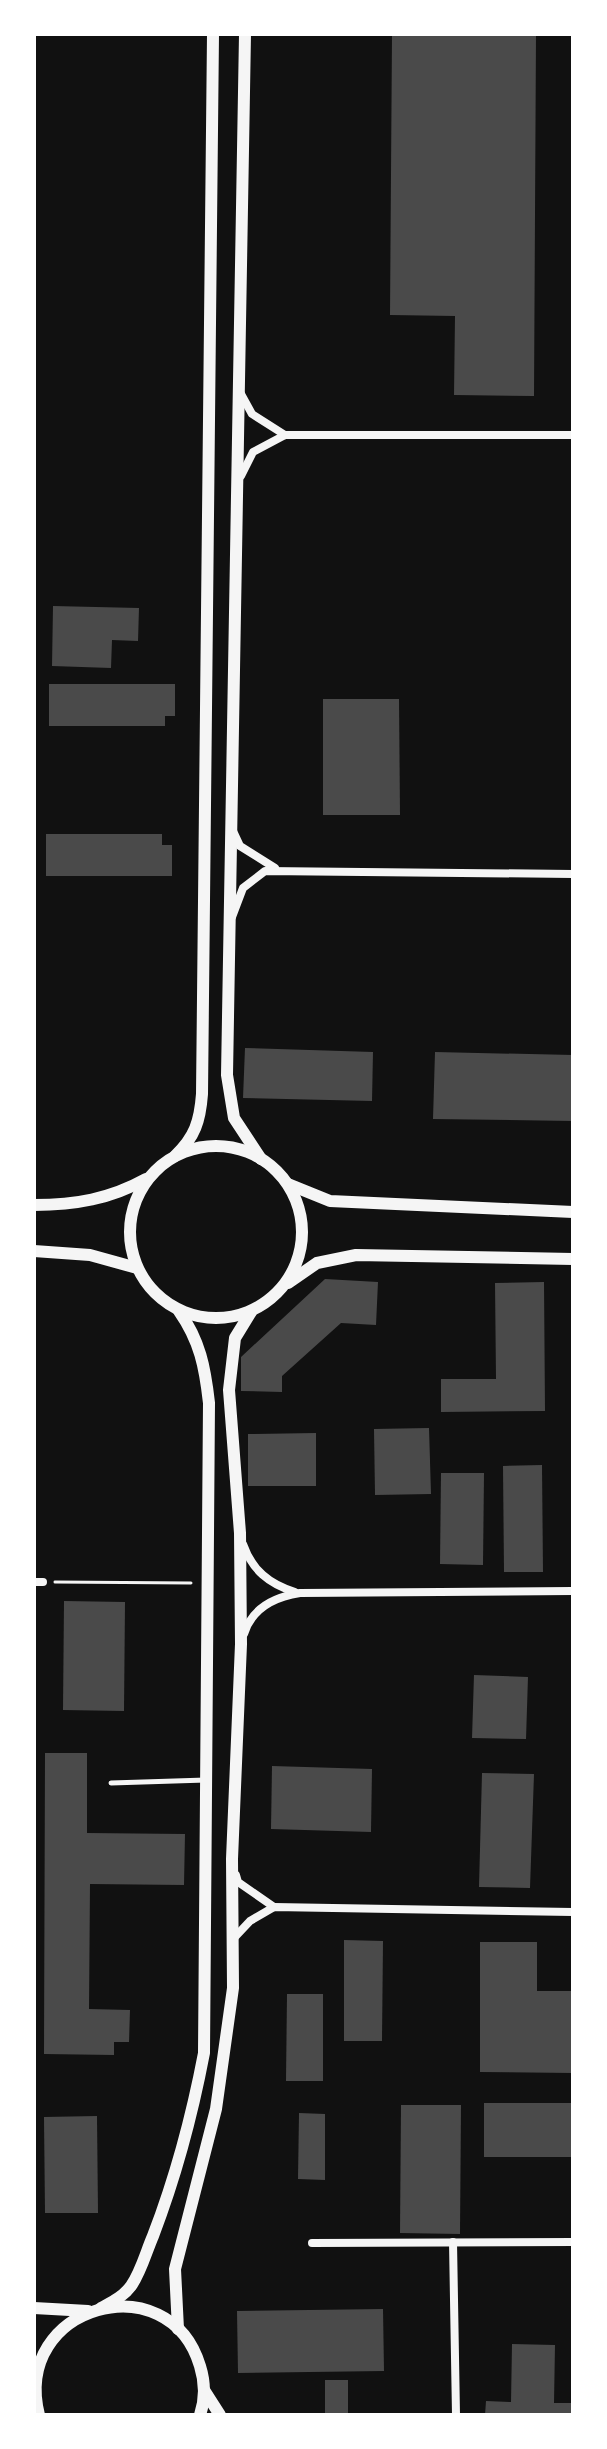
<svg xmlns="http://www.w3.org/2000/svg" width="607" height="2449" viewBox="0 0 607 2449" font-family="Spectral,serif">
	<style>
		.building { fill: #4a4a4a }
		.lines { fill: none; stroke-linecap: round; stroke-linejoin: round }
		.path { stroke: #f5f5f5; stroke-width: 3 }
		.service { stroke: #f5f5f5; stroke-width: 5 }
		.minor { stroke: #f5f5f5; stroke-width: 8 }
		.tertiary { stroke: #f5f5f5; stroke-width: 12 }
	</style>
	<rect width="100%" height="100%" fill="#111"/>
	<g class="building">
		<polygon points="392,34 536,34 534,396 454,395 455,316 390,315"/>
		<polygon points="53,606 139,608 138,641 112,640 111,668 52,666"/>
		<polygon points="49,684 175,684 175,716 165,716 165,726 49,726"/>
		<polygon points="323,699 399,699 400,815 323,815"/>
		<polygon points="46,834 162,834 162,845 172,845 172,876 46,876"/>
		<polygon points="245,1048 373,1052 372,1101 243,1098"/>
		<polygon points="435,1052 573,1055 573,1121 433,1119"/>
		<polygon points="325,1279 378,1282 376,1325 341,1323 282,1376 282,1392 241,1391 241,1357"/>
		<polygon points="544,1282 545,1411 441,1412 441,1379 496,1379 495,1283"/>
		<polygon points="429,1428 431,1494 375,1495 374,1429"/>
		<polygon points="316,1433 316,1486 248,1486 248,1434"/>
		<polygon points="542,1465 543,1572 504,1572 503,1466"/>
		<polygon points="441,1473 484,1473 483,1565 440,1564"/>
		<polygon points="64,1601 125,1602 124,1711 63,1710"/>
		<polygon points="474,1675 528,1677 526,1739 472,1738"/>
		<polygon points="45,1753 87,1753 87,1833 185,1834 184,1885 90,1884 89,2009 130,2010 129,2042 114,2042 114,2055 44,2054"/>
		<polygon points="272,1766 372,1769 371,1832 271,1829"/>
		<polygon points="482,1773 534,1774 530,1888 479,1887"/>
		<polygon points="344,1940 383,1941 382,2041 344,2041"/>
		<polygon points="480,1942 537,1942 537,1991 573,1991 573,2073 480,2072"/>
		<polygon points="287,1994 323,1994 323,2081 286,2081"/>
		<rect x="484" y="2103" width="89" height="54"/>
		<polygon points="401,2105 461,2105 460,2234 400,2233"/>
		<polygon points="299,2113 325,2114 325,2180 298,2179"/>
		<polygon points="97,2116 98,2213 45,2213 44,2117"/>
		<polygon points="383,2309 384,2371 238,2373 237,2311"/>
		<polygon points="512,2344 555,2345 554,2403 573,2403 573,2415 485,2415 486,2401 511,2402"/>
		<rect x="325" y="2380" width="23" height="35"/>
	</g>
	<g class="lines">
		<polyline class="path" points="55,1582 191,1583"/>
		<polyline class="service" points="111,1783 206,1780"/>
		<g class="minor">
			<polyline points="241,394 252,414 285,435"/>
			<polyline points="241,476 253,452 285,435 573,435"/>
			<polyline points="233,831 240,846 275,868"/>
			<polyline points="232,917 243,888 265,871 573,874"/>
			<path d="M243,1544C252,1570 269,1584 295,1592"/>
			<polyline points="34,1582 43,1582"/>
			<path d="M244,1634C252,1608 274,1597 300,1593L573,1591"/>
			<polyline points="236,1875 238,1882 274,1907"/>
			<polyline points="234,1938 250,1921 274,1907 573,1912"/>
			<polyline points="453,2242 456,2415"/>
			<polyline points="312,2243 573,2242"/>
		</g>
		<g class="tertiary">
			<polyline points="245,34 227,1075 234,1118 261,1159"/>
			<circle cx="216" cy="1232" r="86"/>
			<path d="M175,1156C195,1137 200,1121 202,1094L213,34"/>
			<polyline points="288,1184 330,1201 573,1212"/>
			<path d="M34,1205C75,1205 110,1199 146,1179"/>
			<polyline points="34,1251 90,1255 137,1268"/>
			<polyline points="288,1283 317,1263 356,1255 573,1259"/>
			<polyline points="34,2308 88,2311"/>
			<path d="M101,2308C112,2302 123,2297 131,2286C141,2272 146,2252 153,2236C176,2176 192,2116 204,2053L209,1403C205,1367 200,1341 179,1311"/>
			<polyline points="178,2329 175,2269 216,2109 233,1988 232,1859 241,1644 240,1533 229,1390 235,1338 251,1312"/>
			<polyline points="204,2390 220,2415"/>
			<path d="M39,2415C11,2305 169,2262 200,2366C205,2382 205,2400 200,2415"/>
		</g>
	</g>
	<rect width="607" height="2449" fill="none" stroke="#ffffff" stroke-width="72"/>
</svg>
